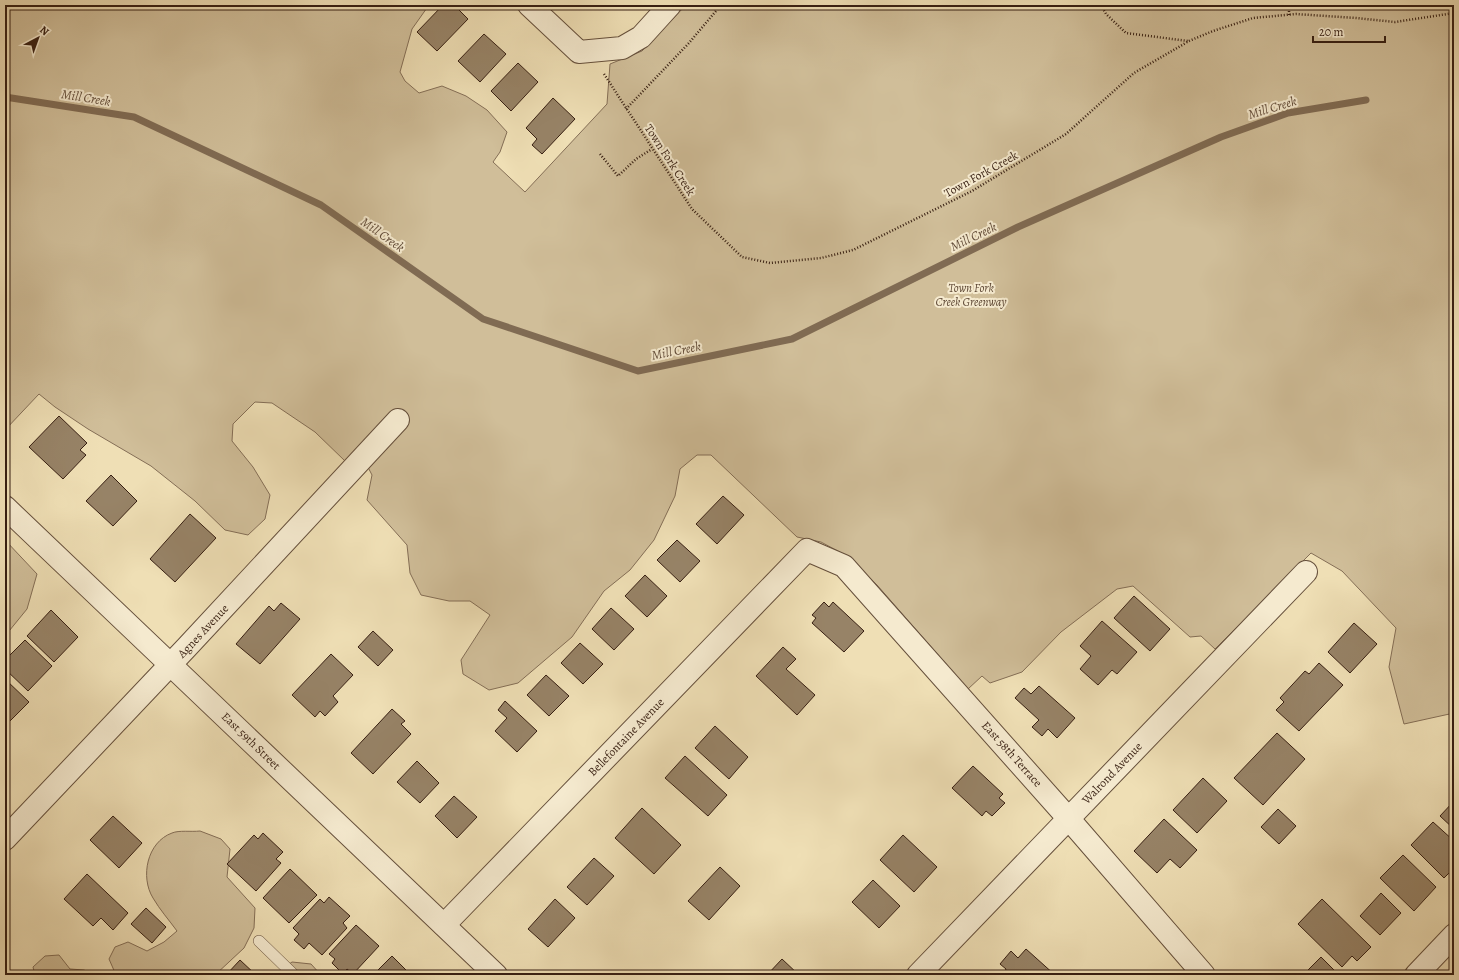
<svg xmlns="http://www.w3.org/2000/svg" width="1459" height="980" viewBox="0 0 1459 980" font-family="Alegreya,serif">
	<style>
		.green { fill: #d0be99; stroke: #846e56 }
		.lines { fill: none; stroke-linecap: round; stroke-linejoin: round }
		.stream { stroke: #806b53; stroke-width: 7 }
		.building { fill: #978367; stroke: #371f12 }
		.service-casing { stroke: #654f3b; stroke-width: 12 }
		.minor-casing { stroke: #654f3b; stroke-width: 24 }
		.tertiary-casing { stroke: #654f3b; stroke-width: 24 }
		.path { stroke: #371f12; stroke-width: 2.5; stroke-dasharray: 1 2; stroke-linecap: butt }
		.service { stroke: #f5eacf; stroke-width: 11 }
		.minor { stroke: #f5eacf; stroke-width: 22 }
		.tertiary { stroke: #f5eacf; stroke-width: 22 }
		.labels { text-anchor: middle; stroke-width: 4; stroke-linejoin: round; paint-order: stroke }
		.street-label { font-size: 12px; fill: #371f12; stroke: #f5eacf }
		.park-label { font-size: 12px; font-style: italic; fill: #5d4734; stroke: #f5eacf }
		.water-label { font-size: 13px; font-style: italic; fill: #614b38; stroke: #f5eacf }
	</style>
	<rect width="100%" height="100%" fill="#efdfb5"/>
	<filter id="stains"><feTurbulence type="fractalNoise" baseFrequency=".005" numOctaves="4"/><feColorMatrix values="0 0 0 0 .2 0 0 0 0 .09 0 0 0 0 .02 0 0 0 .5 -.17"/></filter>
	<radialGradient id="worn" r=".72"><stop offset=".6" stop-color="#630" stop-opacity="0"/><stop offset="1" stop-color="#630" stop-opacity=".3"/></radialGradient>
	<g class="green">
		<polygon points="11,5 429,5 412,29 400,72 405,81 419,93 442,86 466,96 487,110 507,132 500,152 493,162 525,192 607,104 610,64 642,51 686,5 1454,5 1454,713 1404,724 1389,667 1396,628 1342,571 1311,553 1215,649 1201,636 1190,637 1133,586 1117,589 1061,632 1022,672 990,683 982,676 968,689 877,585 849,557 821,542 797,537 711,455 697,455 680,469 675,496 654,540 630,570 604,591 572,637 518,683 489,690 463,674 461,660 490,615 470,601 449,601 421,595 410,573 407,545 367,500 372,475 358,448 345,461 315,432 272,403 255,402 233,424 232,441 253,467 270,495 265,519 248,535 225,530 195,501 151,466 88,429 55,407 39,394 5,430 5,20"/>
		<polygon points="5,540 37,574 27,609 5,636"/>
		<path d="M200,831L221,839L230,849L227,877L255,908L254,928L244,948L215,975H116L109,959L115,947L128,942L147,951L164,942L177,931C169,920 160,910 153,898C140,877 147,842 172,833C179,830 191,832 200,831Z"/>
		<polygon points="59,955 70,969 84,970 96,975 35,975 33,967 45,956"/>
		<polygon points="292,962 311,964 321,975 274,975"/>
	</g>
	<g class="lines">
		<polyline class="stream" points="5,97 134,117 321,205 483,319 638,371 792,339 1018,227 1221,137 1288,113 1366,100"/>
	</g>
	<g class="building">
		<polygon points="443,5 454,5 468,19 437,51 417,32"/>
		<polygon points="484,34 506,54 480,82 458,61"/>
		<polygon points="518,63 538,82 511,111 491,91"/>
		<polygon points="553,98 575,119 542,154 532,145 537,139 526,128"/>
		<polygon points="59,416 87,443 80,450 86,455 63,479 29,447"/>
		<polygon points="111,475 137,501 113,526 86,501"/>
		<polygon points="723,496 744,515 717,544 696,524"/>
		<polygon points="190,514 216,538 175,582 150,559"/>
		<polygon points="677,540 700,561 680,582 657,560"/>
		<polygon points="645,575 667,596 647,617 625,596"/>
		<polygon points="1134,596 1170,629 1150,651 1114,618"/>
		<polygon points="824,602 829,607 833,602 864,631 844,652 812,623 816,618 812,615"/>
		<polygon points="281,603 300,619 260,664 236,644 269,606 274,611"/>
		<polygon points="611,608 634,629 614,650 592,629"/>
		<polygon points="51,610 78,637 54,662 27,636"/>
		<polygon points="1102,621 1137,652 1117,674 1112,670 1098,685 1080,669 1091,656 1080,646"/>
		<polygon points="1354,623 1377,644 1350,673 1328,652"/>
		<polygon points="373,631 393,650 378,666 358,647"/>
		<polygon points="25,640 52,666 28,691 5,669 5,660"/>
		<polygon points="580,643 603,664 583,684 561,663"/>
		<polygon points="783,647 796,659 786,669 815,695 797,715 756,676"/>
		<polygon points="331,654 353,675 333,696 338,702 325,716 320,711 315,717 292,695"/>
		<polygon points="1319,663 1343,685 1299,731 1276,710 1284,702 1280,698 1305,671 1309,674"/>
		<polygon points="546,675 569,696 549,716 527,695"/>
		<polygon points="5,679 29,702 5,726"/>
		<polygon points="1039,686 1075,718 1057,738 1048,729 1042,736 1032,727 1039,720 1015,698 1024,688 1031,694"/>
		<polygon points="505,701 537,731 517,752 495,731 507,718 498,710"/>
		<polygon points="392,709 405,721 401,724 411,734 373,774 351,753"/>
		<polygon points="715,726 748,757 729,779 695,748"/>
		<polygon points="1277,733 1305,759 1263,805 1234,778"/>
		<polygon points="685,756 727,795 708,816 665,778"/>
		<polygon points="417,761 439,783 420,803 397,782"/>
		<polygon points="973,766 1003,794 999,798 1005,803 992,816 986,811 982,816 952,788"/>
		<polygon points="1203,778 1227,801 1197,833 1173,810"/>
		<polygon points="454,796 477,817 457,838 435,816"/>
		<polygon points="1454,801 1454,829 1440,816"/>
		<polygon points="642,808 681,845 654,874 615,838"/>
		<polygon points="1278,809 1296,826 1279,844 1261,827"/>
		<polygon points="113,816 142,843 119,868 90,840"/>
		<polygon points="1164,819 1197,850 1180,868 1170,859 1157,873 1134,851"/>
		<polygon points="1433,822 1454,841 1454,868 1444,878 1411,845"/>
		<polygon points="263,833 283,852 276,859 281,863 256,891 227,864 254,835 258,839"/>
		<polygon points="903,835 937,867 914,892 880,860"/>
		<polygon points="1403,855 1436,887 1414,911 1380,878"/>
		<polygon points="594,858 614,876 587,905 567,887"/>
		<polygon points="720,867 740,886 709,920 688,901"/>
		<polygon points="290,869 317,895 289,923 263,898"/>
		<polygon points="87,874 128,913 113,930 101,918 93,926 64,899"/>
		<polygon points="873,880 900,906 879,928 852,902"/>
		<polygon points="1381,893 1401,913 1380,935 1360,916"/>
		<polygon points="329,897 350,916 343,923 347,928 322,955 309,943 304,949 294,940 299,934 293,928 320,899 324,903"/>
		<polygon points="555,899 575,918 548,947 528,929"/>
		<polygon points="1322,899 1371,947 1357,961 1352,956 1342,967 1298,924"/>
		<polygon points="146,908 166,927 152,943 131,924"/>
		<polygon points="356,925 379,946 353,974 347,969 343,974 332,963 335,959 329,954"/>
		<polygon points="1026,949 1055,975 1004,974 1006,969 1000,964 1011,951 1018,958"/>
		<polygon points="392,956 411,975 373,975"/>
		<polygon points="1321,957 1339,975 1303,975"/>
		<polygon points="782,959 799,975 767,975"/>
		<polygon points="240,960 256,975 226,975"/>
	</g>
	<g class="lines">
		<defs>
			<polyline id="service" points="259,941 294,975"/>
			<g id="minor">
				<polyline points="529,5 579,52 622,48 641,37 670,5"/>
				<polyline points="5,839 187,647 398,420"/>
				<polyline points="444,925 807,550 844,566 1068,818 1204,975"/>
				<polyline points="918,975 1306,572"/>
				<polyline points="1416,975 1454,935"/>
			</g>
			<polyline id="tertiary" points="5,507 496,975"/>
		</defs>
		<use href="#service" class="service-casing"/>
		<use href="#minor" class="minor-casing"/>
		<use href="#tertiary" class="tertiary-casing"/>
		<g class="path">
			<polyline points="1101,5 1106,14 1126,33 1188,41"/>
			<polyline points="1289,15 1289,5"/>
			<polyline points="604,74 692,209 742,257 770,263 821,258 853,250 972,191 1066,134 1134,73 1189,41 1213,31 1253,18 1296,14 1356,18 1395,22 1454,13"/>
			<polyline points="626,109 689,43 721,5"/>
			<polyline points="600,154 618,176 636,159 652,149"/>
		</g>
		<use href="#service" class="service"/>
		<use href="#minor" class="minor"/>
		<use href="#tertiary" class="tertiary"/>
	</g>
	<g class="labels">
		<g class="street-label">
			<text transform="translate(670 160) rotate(57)" y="4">Town Fork Creek</text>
			<text transform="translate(981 174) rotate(-29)" y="4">Town Fork Creek</text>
			<text transform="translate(203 631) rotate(-47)" y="4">Agnes Avenue</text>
			<text transform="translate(626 737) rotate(-46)" y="4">Bellefontaine Avenue</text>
			<text transform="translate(251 741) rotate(44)" y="4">East 59th Street</text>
			<text transform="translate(1012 754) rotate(48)" y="4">East 58th Terrace</text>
			<text transform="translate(1112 773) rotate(-46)" y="4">Walrond Avenue</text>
		</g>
		<g class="park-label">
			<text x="971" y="292">Town Fork<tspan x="971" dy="14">Creek Greenway</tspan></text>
		</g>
		<g class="water-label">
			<text transform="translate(86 97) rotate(9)" y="5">Mill Creek</text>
			<text transform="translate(1272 107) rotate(-17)" y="5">Mill Creek</text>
			<text transform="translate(383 234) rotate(35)" y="5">Mill Creek</text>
			<text transform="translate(973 236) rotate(-26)" y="5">Mill Creek</text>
			<text transform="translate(676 350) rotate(-11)" y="5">Mill Creek</text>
		</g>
	</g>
	<rect width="1459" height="980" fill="none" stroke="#efdfb5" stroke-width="20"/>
	<rect x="6" y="6" width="1447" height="968" fill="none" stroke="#371f12" stroke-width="2"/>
	<rect x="10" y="10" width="1439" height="960" fill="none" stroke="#371f12"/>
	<g transform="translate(38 38) rotate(41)" stroke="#f5eacf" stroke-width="3" paint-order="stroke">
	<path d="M0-3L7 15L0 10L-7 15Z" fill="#371f12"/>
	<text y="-6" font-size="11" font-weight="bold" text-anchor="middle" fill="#371f12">N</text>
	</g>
	<path d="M1313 36v6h72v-6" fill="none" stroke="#371f12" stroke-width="2"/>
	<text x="1319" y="36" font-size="12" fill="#371f12" stroke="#f5eacf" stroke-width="3" paint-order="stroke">20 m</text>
	<rect width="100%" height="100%" filter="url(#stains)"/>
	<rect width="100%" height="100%" fill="url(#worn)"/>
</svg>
